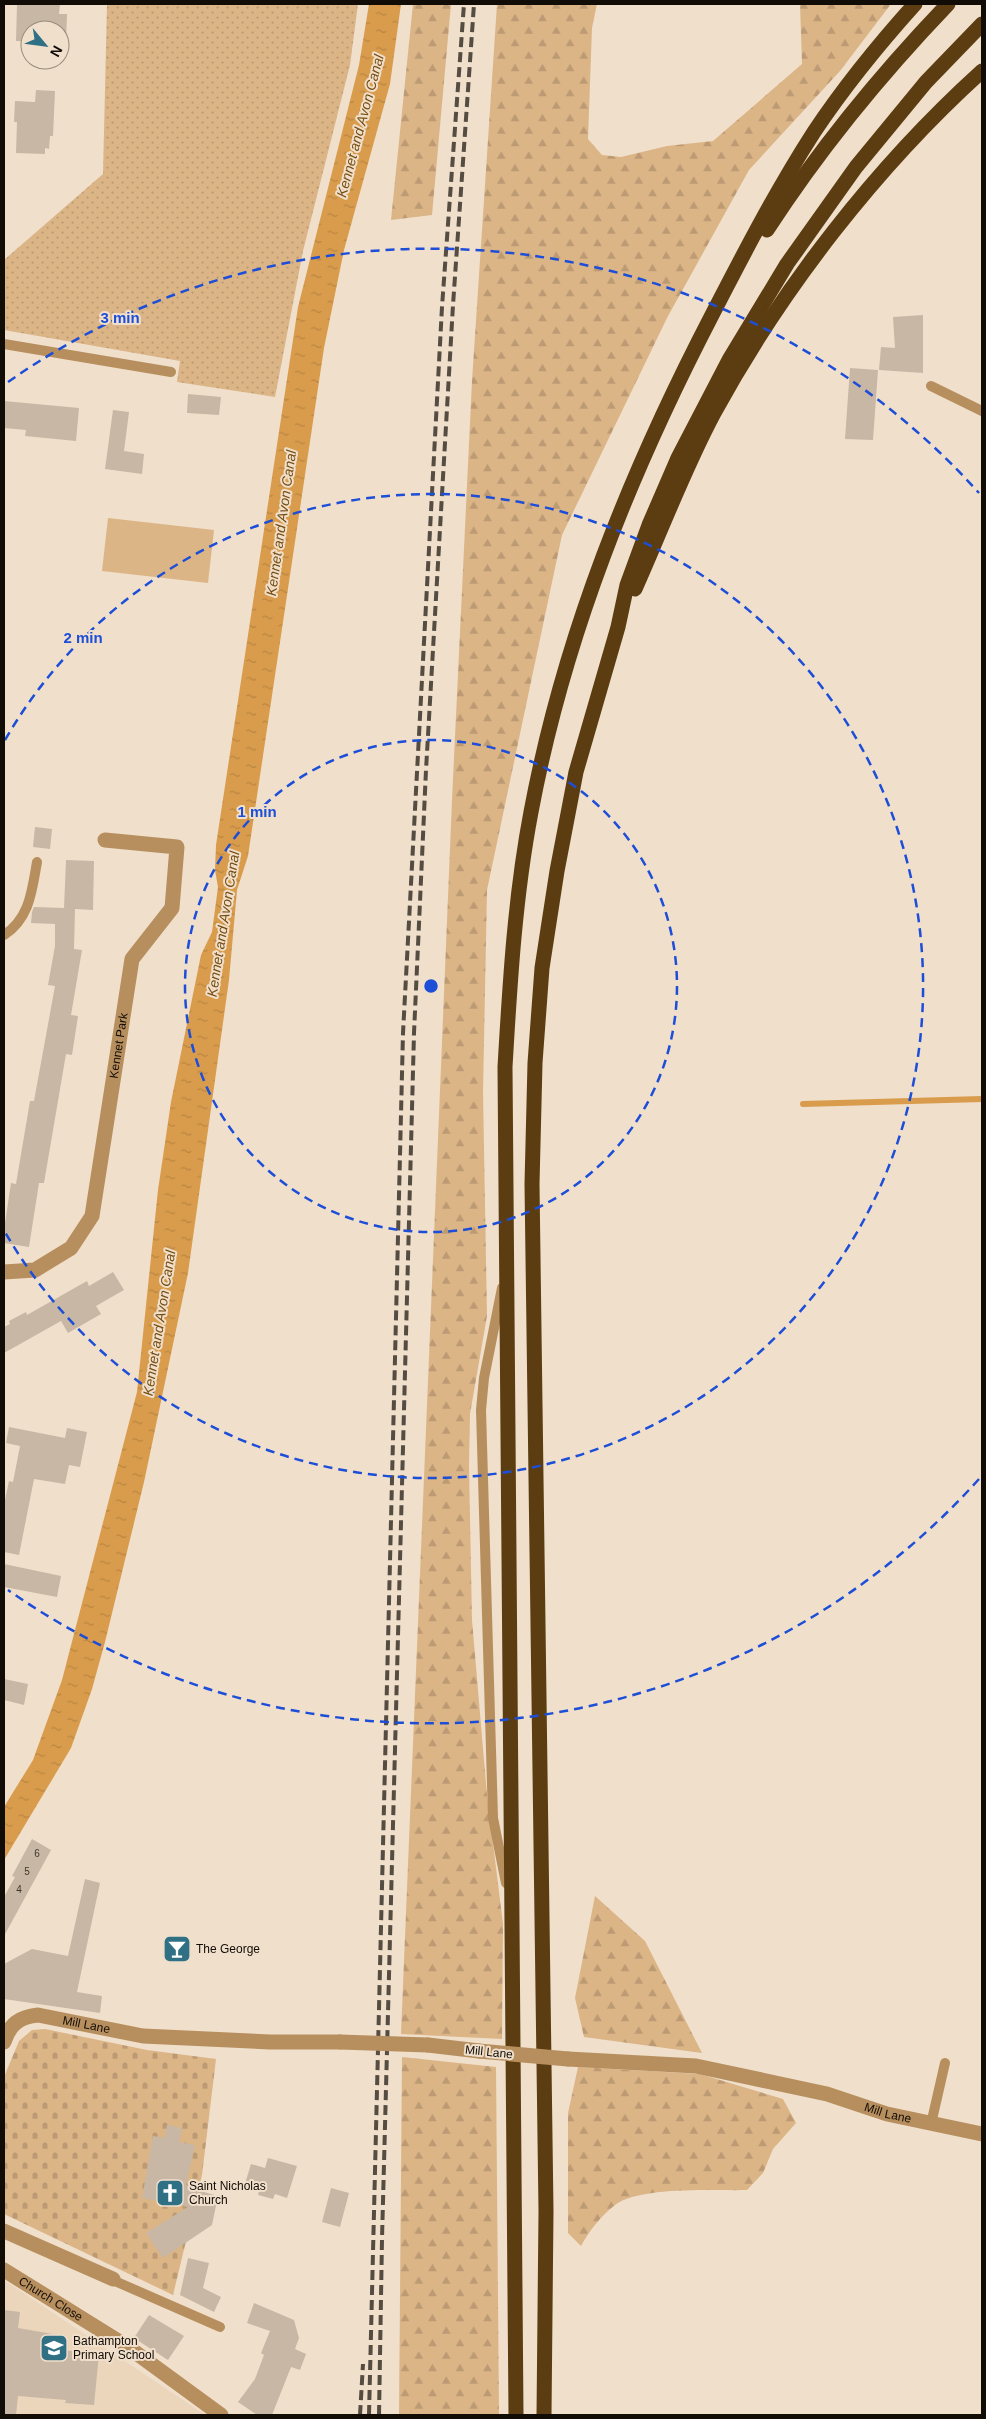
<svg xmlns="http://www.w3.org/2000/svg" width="986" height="2419" viewBox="0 0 986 2419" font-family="Arial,sans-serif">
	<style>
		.built { fill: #ebd5bb }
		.grass { fill: url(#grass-dots) }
		.forest { fill: url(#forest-firs) }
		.cemetery { fill: url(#cemetery-stones) }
		.garden { fill: #dcb587 }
		.water { fill: url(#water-ripples) }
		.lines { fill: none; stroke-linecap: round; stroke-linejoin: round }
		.stream { stroke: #d99c4c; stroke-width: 6 }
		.building { fill: #c8b7a4 }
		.lane { stroke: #b78f5e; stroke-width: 10 }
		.street { stroke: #b78f5e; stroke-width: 15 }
		.highway { stroke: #5c3d11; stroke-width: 15 }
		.rail { stroke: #554c42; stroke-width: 4; stroke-dasharray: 10 5; stroke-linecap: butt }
		.street-bridge { stroke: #b78f5e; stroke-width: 15 }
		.ring { fill: none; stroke: #1d4ed8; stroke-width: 2.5; stroke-dasharray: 9 6 }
		.labels { text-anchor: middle; stroke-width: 4; stroke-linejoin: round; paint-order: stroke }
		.number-label { font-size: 10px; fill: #3f372e }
		.street-label { font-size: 12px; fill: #110c06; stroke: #f0dfcb }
		.poi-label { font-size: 12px; fill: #110c06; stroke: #f0dfcb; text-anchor: start }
		.water-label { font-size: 14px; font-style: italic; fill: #764d11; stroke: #f0dfcb }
		.centre { fill: #1d4ed8; stroke: #f0dfcb; stroke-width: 2.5 }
		.ring-label { font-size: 15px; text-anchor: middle; font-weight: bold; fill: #1d4ed8; stroke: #f0dfcb; stroke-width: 4; stroke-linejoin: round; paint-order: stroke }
	</style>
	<defs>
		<pattern id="grass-dots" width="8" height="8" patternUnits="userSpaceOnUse" patternTransform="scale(1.25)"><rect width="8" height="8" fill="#dcb587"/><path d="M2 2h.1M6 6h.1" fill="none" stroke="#bc9a73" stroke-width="1.8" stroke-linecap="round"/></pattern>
		<pattern id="forest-firs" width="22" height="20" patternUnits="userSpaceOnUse" patternTransform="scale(1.25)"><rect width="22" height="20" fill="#dcb587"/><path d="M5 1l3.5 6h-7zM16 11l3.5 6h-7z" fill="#bc9a73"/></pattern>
		<pattern id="cemetery-stones" width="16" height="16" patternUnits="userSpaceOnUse" patternTransform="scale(1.25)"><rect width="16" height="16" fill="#dcb587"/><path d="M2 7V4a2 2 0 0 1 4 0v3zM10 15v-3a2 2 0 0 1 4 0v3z" fill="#bc9a73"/></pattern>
		<pattern id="water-ripples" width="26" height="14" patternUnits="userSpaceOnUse" patternTransform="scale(1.25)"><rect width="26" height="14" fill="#d99c4c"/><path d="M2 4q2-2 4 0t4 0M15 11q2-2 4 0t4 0" fill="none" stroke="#b98541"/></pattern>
	</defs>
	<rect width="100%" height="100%" fill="#f0dfcb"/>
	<polygon class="built" points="4,2280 205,2415 4,2415"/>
	<polygon class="grass" points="107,4 358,4 350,65 303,251 275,397 177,382 180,361 4,330 4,260 103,174"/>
	<g class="forest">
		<polygon points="413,4 451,4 432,215 391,220"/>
		<polygon points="497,4 597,4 592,28 588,139 602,155 621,157 667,146 713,141 802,64 800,4 891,4 840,71 749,170 667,318 562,535 487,890 483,1092 487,1316 470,1414 469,1467 472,1620 487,1795 503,1924 502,2039 401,2034 452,800 472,381"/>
		<polygon points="595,1896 645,1941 702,2053 584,2037 575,1998"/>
		<polygon points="402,2057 496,2067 499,2415 399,2415"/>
		<path d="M578,2067L700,2074L783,2099L796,2123L773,2149L763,2173L747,2190C714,2191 641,2186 615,2205C601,2216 589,2231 581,2246L568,2233V2113Z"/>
	</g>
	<polygon class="cemetery" points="45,2029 147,2050 216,2059 202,2175 173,2295 4,2214 4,2077 19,2041 32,2030"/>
	<polygon class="garden" points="108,518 214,530 208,583 102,571"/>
	<polygon class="water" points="369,4 401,4 390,84 344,250 324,348 248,856 237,890 229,980 188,1273 144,1482 105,1642 92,1689 71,1748 4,1860 4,1807 33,1760 62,1680 137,1392 158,1190 171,1102 201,955 212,932 218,887 215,870 216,845 298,307 359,65"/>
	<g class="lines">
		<polyline class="stream" points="803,1104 982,1099"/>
	</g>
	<g class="building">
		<polygon points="17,4 60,4 59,14 67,14 66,42 60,42 60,30 30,30 30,41 16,41"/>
		<polygon points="36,90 55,91 53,136 50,136 49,149 45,148 45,154 16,153 17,122 14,122 15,101 35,102"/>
		<polygon points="923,315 923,373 879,370 881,347 895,348 893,317"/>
		<polygon points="850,368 878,370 873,440 845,439"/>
		<polygon points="188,394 221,397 219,415 187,413"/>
		<polygon points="4,401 79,408 76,441 25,436 26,430 4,428"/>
		<polygon points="113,410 129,412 124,451 144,454 142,474 105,469"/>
		<polygon points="35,827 52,829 50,849 33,847"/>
		<polygon points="66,860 94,861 93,910 75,909 74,949 82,950 71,1015 78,1016 72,1055 66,1054 44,1183 39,1183 29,1247 4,1243 4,1230 11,1183 16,1184 30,1101 34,1101 55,986 48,985 55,946 55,924 31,923 32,912 34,907 64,908"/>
		<polygon points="113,1272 124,1290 96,1306 101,1314 68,1333 61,1321 4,1353 4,1327 10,1324 9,1321 26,1312 27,1315 87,1281 89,1286"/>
		<polygon points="9,1427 65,1438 67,1428 87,1432 80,1467 69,1465 65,1484 34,1479 19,1555 4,1552 4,1505 9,1481 13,1482 20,1446 6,1443"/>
		<polygon points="4,1564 61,1576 57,1597 4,1587"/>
		<polygon points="4,1679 28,1684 24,1705 4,1700"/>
		<polygon points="32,1839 51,1850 4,1936 4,1897 15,1877 12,1876"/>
		<polygon points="85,1879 100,1883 77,1992 102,1996 100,2013 4,1999 4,1964 32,1949 68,1956"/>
		<polygon points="167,2125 182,2128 179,2142 195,2145 186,2185 198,2187 197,2190 218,2196 212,2225 163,2258 146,2233 188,2207 142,2198 153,2136 165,2138"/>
		<polygon points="268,2158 297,2166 287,2198 275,2194 273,2199 258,2195 259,2191 244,2187 251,2164 265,2168"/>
		<polygon points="331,2188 349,2193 340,2227 322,2222"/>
		<polygon points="188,2258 209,2263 203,2288 221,2297 214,2312 180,2295"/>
		<polygon points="254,2303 294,2320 299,2338 295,2349 306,2354 300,2370 291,2367 272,2415 257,2415 238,2402 255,2379 264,2355 261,2353 270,2331 247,2323"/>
		<polygon points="4,2310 20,2312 18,2328 64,2336 62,2350 99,2354 94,2405 65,2403 66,2400 18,2396 16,2415 4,2415"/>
		<polygon points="149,2315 184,2336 168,2360 134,2338"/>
	</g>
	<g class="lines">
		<g class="lane">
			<polyline points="4,344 171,372"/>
			<polyline points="931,386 982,411"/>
			<path d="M4,935C30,918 32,890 37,862"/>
			<polyline points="502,1288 484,1378 481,1410 493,1818 506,1883"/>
			<polyline points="931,2124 945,2063"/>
			<polyline points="113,2279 117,2282 220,2327"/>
		</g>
		<g class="street">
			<path id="s1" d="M4,1272L35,1270L71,1248L92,1216L132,959L172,908L177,847L105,840"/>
			<path id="s2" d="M4,2042C10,2024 19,2017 38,2015L143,2036L270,2042H340"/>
			<polyline points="428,2045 479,2051"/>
			<path id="s3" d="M568,2059L696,2066L827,2094L887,2114L982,2134"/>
			<polyline points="4,2231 113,2279"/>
			<path id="s4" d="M4,2270L128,2347L221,2415"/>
		</g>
		<g class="highway">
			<path d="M767,230C820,148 881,74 948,4"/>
			<path d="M635,589C661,531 684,469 714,413C782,288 877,166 982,71"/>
			<path d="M516,2415L505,1067C510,981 515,896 531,812C564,636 630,473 712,315C744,253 776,191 814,132C844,87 879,44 915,4"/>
			<polyline points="544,2415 546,2211 532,1184 535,1063 542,968 557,871 576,772 618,627 627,585 649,525 678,458 729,360 787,264 856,167 926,82 982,24"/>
		</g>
		<g class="rail">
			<polyline points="360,2415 363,2364"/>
			<polyline points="369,2415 403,1033 442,307 464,4"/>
			<polyline points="379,2415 382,2239 414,1033 426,770 453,305 474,4"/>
		</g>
		<g class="street-bridge">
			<polyline points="340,2042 428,2045"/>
			<polyline points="479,2051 568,2059"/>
		</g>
	</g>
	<g class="ring">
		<circle cx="431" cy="986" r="246"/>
		<path d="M5 740A492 492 0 1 1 5 1232"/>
		<path d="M979 1479A737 737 0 0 1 8 1590M8 382A737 737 0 0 1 979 493"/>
	</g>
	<defs>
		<symbol id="bar-square" viewBox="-11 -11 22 22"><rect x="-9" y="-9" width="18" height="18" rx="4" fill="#307084" stroke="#f0dfcb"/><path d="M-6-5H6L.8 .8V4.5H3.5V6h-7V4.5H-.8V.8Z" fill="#fff"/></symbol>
		<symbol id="church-square" viewBox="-11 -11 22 22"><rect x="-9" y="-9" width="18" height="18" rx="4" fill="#307084" stroke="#f0dfcb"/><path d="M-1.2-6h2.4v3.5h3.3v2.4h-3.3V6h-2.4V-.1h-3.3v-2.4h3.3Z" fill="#fff"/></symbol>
		<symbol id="school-square" viewBox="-11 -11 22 22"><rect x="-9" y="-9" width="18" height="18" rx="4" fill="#307084" stroke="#f0dfcb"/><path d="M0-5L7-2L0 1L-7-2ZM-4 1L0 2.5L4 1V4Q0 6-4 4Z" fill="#fff"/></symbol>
	</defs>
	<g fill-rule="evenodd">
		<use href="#bar-square" x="161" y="1933" width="32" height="32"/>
		<use href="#church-square" x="154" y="2177" width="32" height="32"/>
		<use href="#school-square" x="38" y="2332" width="32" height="32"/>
	</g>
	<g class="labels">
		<g class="number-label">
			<text x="37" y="1857">6</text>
			<text x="27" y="1875">5</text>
			<text x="19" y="1893">4</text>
		</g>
		<g class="street-label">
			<text dy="4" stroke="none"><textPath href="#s1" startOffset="284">Kennet Park</textPath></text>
			<text dy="4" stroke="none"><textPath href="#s2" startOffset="96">Mill Lane</textPath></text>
			<text transform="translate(489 2052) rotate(6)" y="4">Mill Lane</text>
			<text dy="4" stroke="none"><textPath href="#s3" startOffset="326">Mill Lane</textPath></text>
			<text dy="4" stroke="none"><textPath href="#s4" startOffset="55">Church Close</textPath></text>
		</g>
		<g class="poi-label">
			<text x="196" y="1953">The George</text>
			<text x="189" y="2190">Saint Nicholas<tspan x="189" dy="14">Church</tspan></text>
			<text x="73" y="2345">Bathampton<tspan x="73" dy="14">Primary School</tspan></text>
		</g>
		<g class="water-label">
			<text transform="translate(360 126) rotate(-75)" y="5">Kennet and Avon Canal</text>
			<text transform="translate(281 523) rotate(-82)" y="5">Kennet and Avon Canal</text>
			<text transform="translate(223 924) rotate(-81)" y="5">Kennet and Avon Canal</text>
			<text transform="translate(159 1323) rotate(-81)" y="5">Kennet and Avon Canal</text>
		</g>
	</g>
	<circle cx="431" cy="986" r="8" class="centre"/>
	<g class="ring-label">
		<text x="120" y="323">3 min</text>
		<text x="83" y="643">2 min</text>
		<text x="257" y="817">1 min</text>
	</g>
	<rect width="986" height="2419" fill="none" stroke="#110c06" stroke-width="10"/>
	<g transform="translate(45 45) rotate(119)"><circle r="24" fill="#f0dfcb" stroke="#978b7c"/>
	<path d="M0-4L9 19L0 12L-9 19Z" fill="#307084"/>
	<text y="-8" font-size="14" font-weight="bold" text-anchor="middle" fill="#110c06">N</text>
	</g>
</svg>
